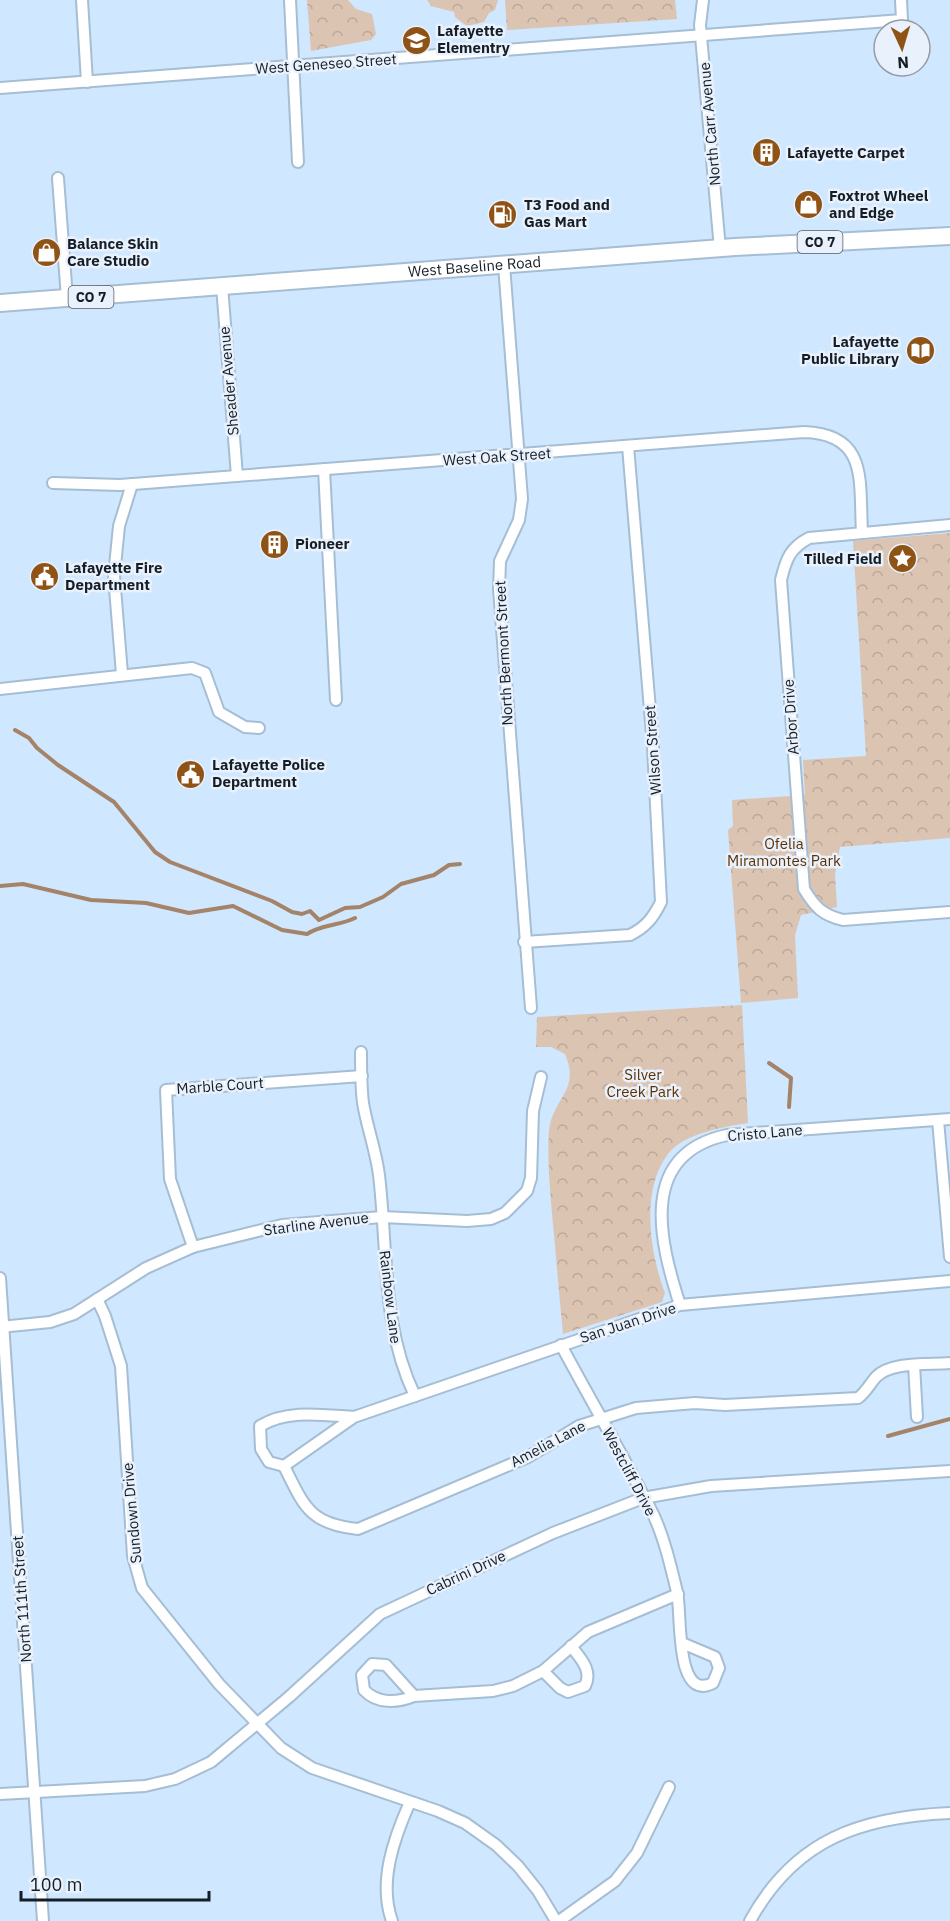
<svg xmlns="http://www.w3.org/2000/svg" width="950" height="1921" viewBox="0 0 950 1921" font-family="'IBM Plex Sans',sans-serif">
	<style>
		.park { fill: url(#park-crowns) }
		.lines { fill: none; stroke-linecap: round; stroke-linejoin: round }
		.stream { stroke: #a58368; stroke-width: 4 }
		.street-casing { stroke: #a6bed4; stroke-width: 14 }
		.primary-casing { stroke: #a6bed4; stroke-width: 20 }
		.street { stroke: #fff; stroke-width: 10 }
		.primary { stroke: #fff; stroke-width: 16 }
		.labels { text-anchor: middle; stroke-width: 5; stroke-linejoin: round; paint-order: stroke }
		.shield { fill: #e9f2fc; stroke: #555e66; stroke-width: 1.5 }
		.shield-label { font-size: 14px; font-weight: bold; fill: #151e26 }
		.poi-label { font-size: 15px; font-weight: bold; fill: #151e26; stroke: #e9f2fc; text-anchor: start }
		.street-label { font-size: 15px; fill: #151e26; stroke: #e9f2fc }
		.park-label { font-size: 15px; fill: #5e3000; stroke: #e9f2fc }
	</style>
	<defs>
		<pattern id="park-crowns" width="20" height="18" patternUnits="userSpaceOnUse" patternTransform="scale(1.5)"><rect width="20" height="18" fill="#dcc4b2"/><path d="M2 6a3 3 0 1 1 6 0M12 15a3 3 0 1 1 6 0" fill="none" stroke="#bca899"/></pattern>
	</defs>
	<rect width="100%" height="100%" fill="#cfe7ff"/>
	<g class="park">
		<polygon points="307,0 348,0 356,9 372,14 376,34 371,40 311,51"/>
		<polygon points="427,0 498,0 495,10 489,13 484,22 467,26 455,17 454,12 431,6"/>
		<polygon points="505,0 675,0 677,19 507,30"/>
		<polygon points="950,533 950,838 840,847 835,874 837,907 801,915 795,935 798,998 741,1003 728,830 733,826 732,800 805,795 803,760 866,756 853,541"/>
		<path d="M742,1005L748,1123C724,1127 684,1133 668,1154C640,1190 650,1254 665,1293L662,1302L563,1334C559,1294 556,1254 552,1214C550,1187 547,1158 549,1131C552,1098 581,1091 565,1054L551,1047H536L537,1017Z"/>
	</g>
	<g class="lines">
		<g class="stream">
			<polyline points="15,730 29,738 37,748 58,765 114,802 155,852 170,862 272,901 292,912 302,914 310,911 319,920 345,908 360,907 383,897 401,884 434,875 449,865 460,864"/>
			<path d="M0,886L23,884L91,900L146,903L189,913L233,906L282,930L307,934C322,924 339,926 355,918"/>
			<polyline points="769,1063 791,1078 789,1107"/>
			<polyline points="888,1436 950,1419"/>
		</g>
		<defs>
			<g id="street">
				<polyline points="82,0 87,82"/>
				<polyline points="290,0 298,162"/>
				<polyline points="703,0 700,25 720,249"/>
				<polyline points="0,88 902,20 901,0"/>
				<polyline points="58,178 67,298"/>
				<polyline points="504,265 522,499 519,520 500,561 499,589 531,1008"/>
				<polyline points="222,286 237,476"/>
				<polyline points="324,469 336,700"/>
				<path d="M53,483L120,485L804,432C869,434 859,482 862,532"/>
				<path d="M950,525L809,538C790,548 786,559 781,580L804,889C815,907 822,915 843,920L950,912"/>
				<polyline points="122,674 114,576 119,526 132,484"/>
				<polyline points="0,689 192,668 205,673 219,712 245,727 259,728"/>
				<path d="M524,942L630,935C646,927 653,918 661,902L653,746L628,446"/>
				<path d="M361,1052C361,1069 361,1087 363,1103C367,1127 376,1151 379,1175C388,1251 381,1325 415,1396"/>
				<polyline points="938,1120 950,1257"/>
				<polyline points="193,1247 170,1179 166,1090 362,1076"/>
				<polyline points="0,1278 43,1921"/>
				<polyline points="97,1299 105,1316 121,1366 133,1556 142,1588 219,1684 281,1748 312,1768 438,1811 465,1823 496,1845 518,1866 538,1891 556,1921"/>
				<path d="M680,1305C659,1240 638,1154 727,1135L950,1119"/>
				<polyline points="0,1327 50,1322 74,1314 146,1268 193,1247 282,1225 382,1217 467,1221 491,1219 505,1213 527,1191 531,1178 533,1111 541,1077"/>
				<path d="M561,1345C591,1401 624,1457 653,1514C664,1537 671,1567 677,1592C682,1612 674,1703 713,1683L719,1668L715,1657L682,1643"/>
				<polyline points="914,1365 917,1417"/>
				<path d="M354,1417C323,1415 287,1409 260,1426L261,1449L269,1462L284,1466L354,1417L680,1305L950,1281"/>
				<path d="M284,1466C304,1506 309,1524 358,1529L528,1457L579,1426L636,1408L695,1403L725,1405L858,1398C866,1392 869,1385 876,1377C891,1361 930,1365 950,1363"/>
				<path d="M543,1671L560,1688L568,1692L585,1686C593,1670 580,1658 571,1646"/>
				<path d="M414,1696C397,1703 377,1704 364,1690L362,1675L372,1664L386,1665L414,1696L493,1691L513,1686L543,1671L588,1632L678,1594"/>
				<polyline points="0,1794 145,1786 175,1779 211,1762 289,1697 380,1614 553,1533 643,1498 711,1486 950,1471"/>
				<path d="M392,1921C378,1882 394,1838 410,1802"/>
				<polyline points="559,1921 615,1881 637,1853 669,1787"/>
				<path d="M750,1921C795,1839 861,1817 950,1813"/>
			</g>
			<g id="primary">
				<path id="s1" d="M0,303L735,247L950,236"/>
			</g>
		</defs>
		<use href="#street" class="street-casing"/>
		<use href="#primary" class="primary-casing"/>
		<use href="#street" class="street"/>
		<use href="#primary" class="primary"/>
	</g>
	<defs>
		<symbol id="school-disc" viewBox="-11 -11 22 22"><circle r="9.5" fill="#905316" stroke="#e9f2fc"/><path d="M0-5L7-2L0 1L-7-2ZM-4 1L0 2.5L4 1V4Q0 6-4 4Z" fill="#fff"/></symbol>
		<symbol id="building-disc" viewBox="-11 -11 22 22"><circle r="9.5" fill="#905316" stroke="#e9f2fc"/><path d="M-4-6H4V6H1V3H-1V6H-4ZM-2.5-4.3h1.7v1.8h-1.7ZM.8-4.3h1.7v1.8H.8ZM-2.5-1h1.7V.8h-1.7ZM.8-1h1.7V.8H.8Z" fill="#fff"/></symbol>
		<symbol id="shop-disc" viewBox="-11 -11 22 22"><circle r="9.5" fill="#905316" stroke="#e9f2fc"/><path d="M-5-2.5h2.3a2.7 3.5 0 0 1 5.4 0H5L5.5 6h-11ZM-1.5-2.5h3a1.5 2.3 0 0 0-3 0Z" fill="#fff"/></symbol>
		<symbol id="fuel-disc" viewBox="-11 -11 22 22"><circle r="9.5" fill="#905316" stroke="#e9f2fc"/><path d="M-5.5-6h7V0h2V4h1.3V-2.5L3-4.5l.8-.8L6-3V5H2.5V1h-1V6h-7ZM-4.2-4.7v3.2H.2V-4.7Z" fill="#fff"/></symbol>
		<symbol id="library-disc" viewBox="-11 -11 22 22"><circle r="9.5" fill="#905316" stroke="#e9f2fc"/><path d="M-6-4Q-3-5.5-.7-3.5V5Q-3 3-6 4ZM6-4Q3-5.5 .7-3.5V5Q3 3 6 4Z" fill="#fff"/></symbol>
		<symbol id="sight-disc" viewBox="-11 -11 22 22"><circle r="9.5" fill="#905316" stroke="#e9f2fc"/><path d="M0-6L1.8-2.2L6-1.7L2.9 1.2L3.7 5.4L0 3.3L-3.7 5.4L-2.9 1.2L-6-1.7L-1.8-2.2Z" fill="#fff"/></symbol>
		<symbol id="civic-disc" viewBox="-11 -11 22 22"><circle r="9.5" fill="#905316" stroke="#e9f2fc"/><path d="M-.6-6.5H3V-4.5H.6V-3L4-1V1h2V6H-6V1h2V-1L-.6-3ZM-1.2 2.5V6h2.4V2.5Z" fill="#fff"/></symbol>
	</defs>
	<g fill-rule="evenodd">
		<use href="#school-disc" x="400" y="24" width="33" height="33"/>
		<use href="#building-disc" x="750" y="136" width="33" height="33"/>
		<use href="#shop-disc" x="792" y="188" width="33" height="33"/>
		<use href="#fuel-disc" x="486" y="198" width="33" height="33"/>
		<use href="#shop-disc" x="30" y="236" width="33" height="33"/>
		<use href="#library-disc" x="904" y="334" width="33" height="33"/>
		<use href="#building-disc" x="258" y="528" width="33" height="33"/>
		<use href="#sight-disc" x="886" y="542" width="33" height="33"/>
		<use href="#civic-disc" x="28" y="560" width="33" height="33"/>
		<use href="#civic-disc" x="174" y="758" width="33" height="33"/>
	</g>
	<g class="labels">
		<g class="shield">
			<rect x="797.5" y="231" width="45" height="22" rx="4.5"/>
			<rect x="68.5" y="286" width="45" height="22" rx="4.5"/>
		</g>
		<g class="shield-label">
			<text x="820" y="247">CO 7</text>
			<text x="91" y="302">CO 7</text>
		</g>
		<g class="poi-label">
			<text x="437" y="36">Lafayette<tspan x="437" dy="17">Elementry</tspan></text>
			<text x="787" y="158">Lafayette Carpet</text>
			<text x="829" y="201">Foxtrot Wheel<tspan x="829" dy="17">and Edge</tspan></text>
			<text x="524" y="210">T3 Food and<tspan x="524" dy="17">Gas Mart</tspan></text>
			<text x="67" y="249">Balance Skin<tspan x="67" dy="17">Care Studio</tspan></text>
			<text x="899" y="347" text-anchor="end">Lafayette<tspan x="899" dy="17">Public Library</tspan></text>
			<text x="295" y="549">Pioneer</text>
			<text x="882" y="564" text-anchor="end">Tilled Field</text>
			<text x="65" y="573">Lafayette Fire<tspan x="65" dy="17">Department</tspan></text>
			<text x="212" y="770">Lafayette Police<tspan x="212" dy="17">Department</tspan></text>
		</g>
		<g class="street-label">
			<text transform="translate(326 64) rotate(-4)" y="5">West Geneseo Street</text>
			<text transform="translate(710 124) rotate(-95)" y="5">North Carr Avenue</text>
			<text dy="5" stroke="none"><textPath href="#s1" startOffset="476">West Baseline Road</textPath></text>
			<text transform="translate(229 381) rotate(-95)" y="5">Sheader Avenue</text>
			<text transform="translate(497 457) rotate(-4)" y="5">West Oak Street</text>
			<text transform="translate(504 653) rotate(-93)" y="5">North Bermont Street</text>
			<text transform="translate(791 717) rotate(-94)" y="5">Arbor Drive</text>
			<text transform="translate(653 750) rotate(-94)" y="5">Wilson Street</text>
			<text transform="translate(220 1086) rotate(-4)" y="5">Marble Court</text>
			<text transform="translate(765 1133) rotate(-5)" y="5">Cristo Lane</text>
			<text transform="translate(316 1224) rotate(-7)" y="5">Starline Avenue</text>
			<text transform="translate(390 1297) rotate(83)" y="5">Rainbow Lane</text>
			<text transform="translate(628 1323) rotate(-18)" y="5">San Juan Drive</text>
			<text transform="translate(548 1444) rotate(-28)" y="5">Amelia Lane</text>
			<text transform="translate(629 1472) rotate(62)" y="5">Westcliff Drive</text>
			<text transform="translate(132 1513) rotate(-95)" y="5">Sundown Drive</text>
			<text transform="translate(466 1573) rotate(-25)" y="5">Cabrini Drive</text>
			<text transform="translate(22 1599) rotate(-94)" y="5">North 111th Street</text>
		</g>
		<g class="park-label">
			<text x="784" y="849">Ofelia<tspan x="784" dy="17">Miramontes Park</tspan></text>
			<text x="643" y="1080">Silver<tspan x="643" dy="17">Creek Park</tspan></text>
		</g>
	</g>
	<g transform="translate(902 48) rotate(176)"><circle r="28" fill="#e9f2fc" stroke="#949da6" stroke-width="1.5"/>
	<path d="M0-4.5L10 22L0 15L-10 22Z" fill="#905316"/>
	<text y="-9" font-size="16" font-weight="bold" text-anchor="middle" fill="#151e26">N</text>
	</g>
	<path d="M21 1891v9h188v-9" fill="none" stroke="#151e26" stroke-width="3"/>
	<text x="30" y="1891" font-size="18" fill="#151e26" stroke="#e9f2fc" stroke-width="4.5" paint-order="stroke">100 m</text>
</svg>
